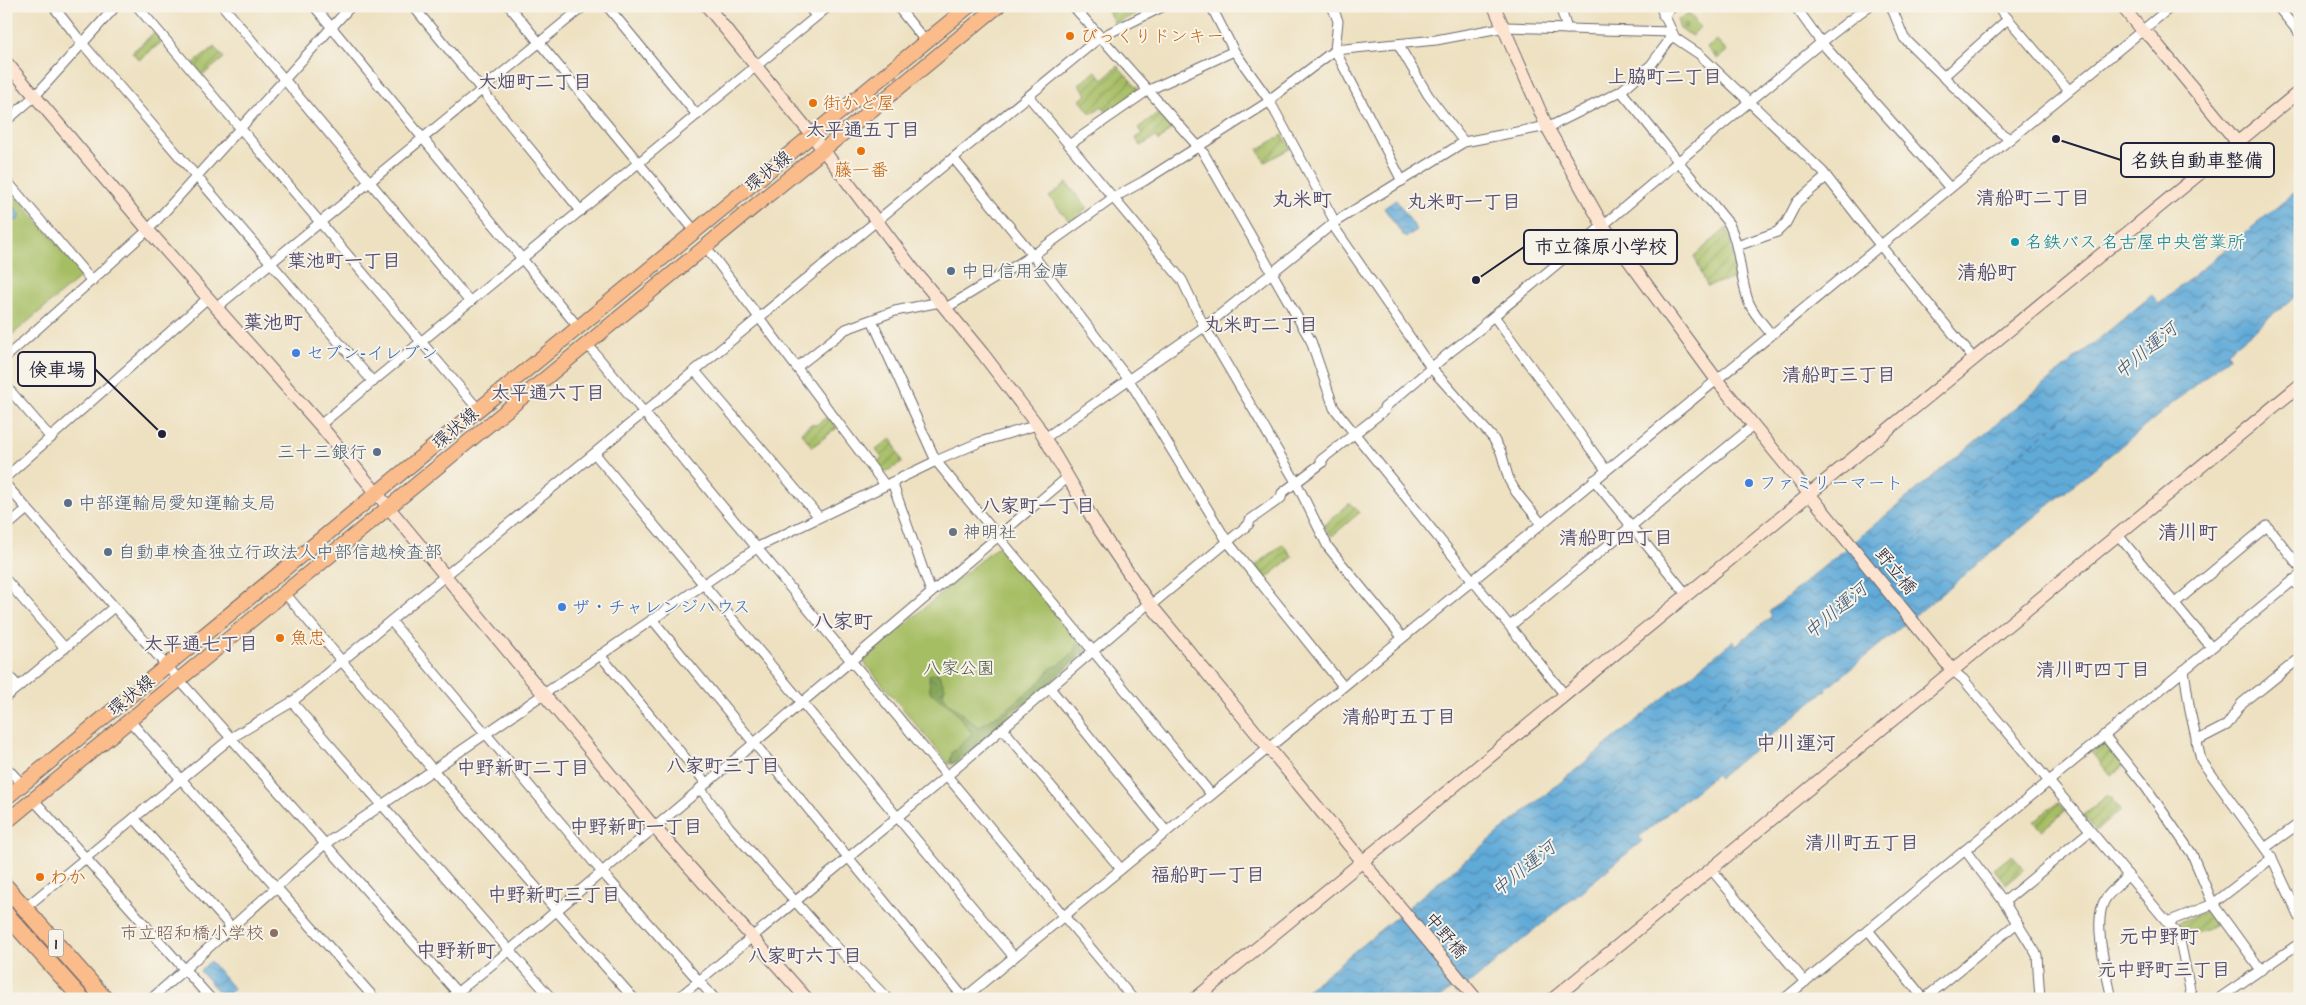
<svg xmlns="http://www.w3.org/2000/svg" width="2306" height="1005" viewBox="0 0 2306 1005" font-family="Dekko,'Klee One',sans-serif">
	<style>
		.green { fill: #a6be64; stroke: #647050 }
		.forest { fill: url(#forest-crowns); stroke: #53644a }
		.cemetery { fill: url(#cemetery-stones); stroke: #647050 }
		.garden { fill: url(#garden-furrows); stroke: #647050 }
		.water { fill: url(#water-waves); stroke: #42668a }
		.lines { fill: none; stroke-linecap: round; stroke-linejoin: round }
		.ferry { stroke: #3b587a; stroke-width: 1; stroke-dasharray: 6 5; stroke-linecap: butt }
		.street-casing { stroke: #69656a; stroke-width: 11 }
		.secondary-casing { stroke: #69656a; stroke-width: 14 }
		.primary-casing { stroke: #69656a; stroke-width: 16 }
		.highway-casing { stroke: #69656a; stroke-width: 18 }
		.street { stroke: #fff; stroke-width: 9 }
		.secondary { stroke: #fde4d1; stroke-width: 12 }
		.primary { stroke: #fabc8b; stroke-width: 14 }
		.highway { stroke: #fabc8b; stroke-width: 16 }
		.food-dot { fill: #e8710a; stroke: #f7f3e8; stroke-width: 2 }
		.culture-dot { fill: #0f9aa8; stroke: #f7f3e8; stroke-width: 2 }
		.service-dot { fill: #5c6f8a; stroke: #f7f3e8; stroke-width: 2 }
		.shop-dot { fill: #3f7fe0; stroke: #f7f3e8; stroke-width: 2 }
		.worship-dot { fill: #6b7280; stroke: #f7f3e8; stroke-width: 2 }
		.education-dot { fill: #8d6e63; stroke: #f7f3e8; stroke-width: 2 }
		.labels { text-anchor: middle; stroke-width: 4; stroke-linejoin: round; paint-order: stroke }
		.shield { fill: #f7f3e8; stroke: #62616f; stroke-width: 1 }
		.shield-label { font-size: 16px; font-weight: bold; fill: #22223b }
		.food-label { font-size: 18px; fill: #c56008; stroke: #f7f3e8; text-anchor: start }
		.street-label { font-size: 18px; fill: #22223b; stroke: #f7f3e8 }
		.culture-label { font-size: 18px; fill: #0d838f; stroke: #f7f3e8; text-anchor: start }
		.service-label { font-size: 18px; fill: #4e5e75; stroke: #f7f3e8; text-anchor: start }
		.shop-label { font-size: 18px; fill: #366cbe; stroke: #f7f3e8; text-anchor: start }
		.worship-label { font-size: 18px; fill: #5b616d; stroke: #f7f3e8; text-anchor: start }
		.park-label { font-size: 18px; fill: #505949; stroke: #f7f3e8 }
		.education-label { font-size: 18px; fill: #785e54; stroke: #f7f3e8; text-anchor: end }
		.neighbourhood-label { font-size: 19px; font-weight: bold; fill: #564e71; stroke: #f7f3e8 }
		.water-label { font-size: 19px; font-style: italic; fill: #3b587a; stroke: #f7f3e8 }
		.quarter-label { font-size: 20px; font-weight: bold; fill: #564e71; stroke: #f7f3e8 }
		.leader { fill: none; stroke: #22223b; stroke-width: 2 }
		.callout-dot { fill: #22223b; stroke: #f7f3e8; stroke-width: 2 }
		.callout { fill: #f7f3e8; stroke: #22223b; stroke-width: 2 }
		.callout-label { font-size: 19px; text-anchor: middle; font-weight: bold; fill: #22223b }
	</style>
	<defs>
		<pattern id="forest-crowns" width="20" height="18" patternUnits="userSpaceOnUse" patternTransform="scale(1.25)"><rect width="20" height="18" fill="#84a55a"/><path d="M2 6a3 3 0 1 1 6 0M12 15a3 3 0 1 1 6 0" fill="none" stroke="#6c864c"/></pattern>
		<pattern id="cemetery-stones" width="16" height="16" patternUnits="userSpaceOnUse" patternTransform="scale(1.25)"><rect width="16" height="16" fill="#a6be64"/><path d="M2 7V4a2 2 0 0 1 4 0v3zM10 15v-3a2 2 0 0 1 4 0v3z" fill="#879a54"/></pattern>
		<pattern id="garden-furrows" width="10" height="10" patternUnits="userSpaceOnUse" patternTransform="scale(1.25)"><rect width="10" height="10" fill="#a6be64"/><path d="M-1 1l2-2M0 10L10 0M9 11l2-2" fill="none" stroke="#879a54"/></pattern>
		<pattern id="water-waves" width="16" height="10" patternUnits="userSpaceOnUse" patternTransform="scale(1.25)"><rect width="16" height="10" fill="#61aad8"/><path d="M0 5q4-4 8 0t8 0" fill="none" stroke="#508ab0"/></pattern>
	</defs>
	<rect width="100%" height="100%" fill="#f7f3e8"/>
	<filter id="ink" filterUnits="userSpaceOnUse"><feTurbulence type="fractalNoise" baseFrequency=".02" numOctaves="2"/><feDisplacementMap in="SourceGraphic" scale="10" xChannelSelector="R" yChannelSelector="G"/><feConvolveMatrix kernelMatrix="1 2 1 2 8 2 1 2 1" color-interpolation-filters="sRGB"/></filter>
	<filter id="wash" filterUnits="userSpaceOnUse"><feTurbulence type="fractalNoise" baseFrequency=".0096" numOctaves="4" result="noise"/><feDisplacementMap in="SourceGraphic" scale="20" xChannelSelector="R" yChannelSelector="G"/><feGaussianBlur stdDeviation="1.12" result="paint"/><feColorMatrix in="noise" values="0 0 0 0 0 0 0 0 0 0 0 0 0 0 0 0 0 1.4 0 .05"/><feComposite in="paint" operator="in"/></filter>
	<g filter="url(#wash)">
		<rect width="100%" height="100%" fill="#eee1c1"/>
		<g class="green">
			<polygon points="1067,183 1087,208 1070,222 1049,197"/>
			<polygon points="6,184 84,274 6,340"/>
			<polygon points="996,547 1001,547 1084,648 1083,653 953,764 949,764 863,661 864,659"/>
		</g>
		<path class="forest" d="M1079,642L1087,650L1027,704C1011,705 1001,721 992,732C982,744 967,754 955,763L950,762L952,752L957,749L972,733C966,727 962,719 956,713C949,705 940,698 930,692L929,675L938,673L945,687L943,694L948,702L978,727L1006,710L1041,681L1051,668L1059,665L1074,652L1075,647Z"/>
		<g class="cemetery">
			<polygon points="1689,13 1700,27 1692,36 1680,29 1677,20"/>
			<polygon points="1717,40 1727,51 1717,59 1707,48"/>
		</g>
		<g class="garden">
			<polygon points="1105,6 1149,6 1150,7 1115,24"/>
			<polygon points="154,33 162,42 139,60 132,52"/>
			<polygon points="214,47 224,58 203,75 193,64"/>
			<polygon points="1118,66 1138,89 1138,93 1108,114 1102,106 1091,114 1080,100 1087,94 1079,84 1096,71 1103,79"/>
			<polygon points="1159,112 1172,128 1159,141 1156,137 1141,146 1135,138 1142,134 1138,128"/>
			<polygon points="1283,135 1291,148 1265,162 1258,149"/>
			<polygon points="1727,228 1738,277 1707,286 1694,256"/>
			<polygon points="828,416 837,428 812,447 801,432 811,424 816,425"/>
			<polygon points="892,438 902,463 883,473 876,463 882,458 876,450"/>
			<polygon points="1350,503 1359,513 1332,536 1323,526"/>
			<polygon points="1283,544 1293,557 1265,579 1255,566"/>
			<polygon points="2100,745 2107,746 2123,766 2111,776 2091,752"/>
			<polygon points="2108,795 2121,810 2096,831 2083,815"/>
			<polygon points="2058,802 2065,811 2042,830 2034,821"/>
			<polygon points="2012,855 2024,869 2006,884 1994,869"/>
			<polygon points="2210,910 2213,911 2221,922 2206,930 2185,936 2178,926 2179,922"/>
		</g>
		<g class="water">
			<polygon points="2300,188 2300,293 2227,352 2229,357 1826,689 1827,691 1822,693 1719,778 1716,774 1639,837 1642,841 1457,994 1452,988 1439,999 1296,999 1733,641 1736,645 1772,616 1769,612 2152,295 2159,304"/>
			<polygon points="1396,200 1417,230 1405,238 1384,208"/>
			<polygon points="11,204 20,214 20,218 16,221 6,222 6,205"/>
			<polygon points="210,961 234,989 224,998 200,971"/>
		</g>
		<g class="lines">
			<g class="ferry">
				<polyline points="1878,571 2300,222"/>
				<polyline points="1435,941 1870,578"/>
				<polyline points="1366,999 1426,948"/>
			</g>
		</g>
	</g>
	<g filter="url(#ink)">
		<g class="lines">
			<defs>
				<g id="street">
					<polyline points="53,6 82,43 373,382"/>
					<polyline points="137,6 478,409"/>
					<polyline points="223,6 470,302"/>
					<polyline points="314,6 579,328"/>
					<polyline points="413,6 581,211"/>
					<polyline points="509,6 695,231"/>
					<polyline points="607,6 697,115"/>
					<polyline points="808,6 816,16"/>
					<polyline points="897,6 926,42"/>
					<polyline points="1073,6 1203,152 1311,341 1334,408 1565,695"/>
					<polyline points="1211,6 1234,51 1269,100 1335,222"/>
					<polyline points="1560,6 1567,29"/>
					<polyline points="1660,6 1675,38 1699,54 1823,172 1880,245 1974,359"/>
					<polyline points="1795,6 1821,42 1950,188"/>
					<polyline points="1891,6 1904,38 2001,133 2010,139"/>
					<polyline points="1997,6 2069,90"/>
					<polyline points="2277,6 2300,34"/>
					<polyline points="1663,15 1674,6"/>
					<polyline points="1398,44 1428,95 1464,142"/>
					<polyline points="1943,77 2008,19"/>
					<path d="M1621,91L1729,224C1741,249 1739,277 1749,303C1754,314 1763,324 1771,334"/>
					<polyline points="1029,97 1182,280 1204,326 1296,482 1328,547 1402,637"/>
					<polyline points="1269,100 1335,50 1338,21 1332,6"/>
					<polyline points="6,121 35,96 116,6"/>
					<polyline points="1069,145 1147,91 1234,51"/>
					<polyline points="954,159 1033,255 1129,380 1227,541 1343,686"/>
					<polyline points="6,180 92,281"/>
					<polyline points="1402,181 1335,50 1436,40 1505,27 1671,32"/>
					<polyline points="1332,224 1432,369 1493,438 1501,452 1509,480 1516,492 1541,523"/>
					<polyline points="1737,246 1777,232 1786,223 1797,202 1826,177"/>
					<polyline points="706,247 885,485"/>
					<polyline points="217,307 584,6"/>
					<polyline points="946,308 1033,255 1113,198 1144,181 1270,101"/>
					<polyline points="1494,316 1606,470"/>
					<polyline points="872,320 936,461 1211,794"/>
					<polyline points="587,344 1133,999"/>
					<polyline points="6,357 148,230 351,6"/>
					<polyline points="797,367 846,329 895,311 940,302"/>
					<polyline points="695,371 819,517"/>
					<polyline points="6,386 51,438"/>
					<polyline points="320,425 829,6"/>
					<polyline points="1045,438 1211,322 1335,222 1464,142 1553,125 1621,91 1651,65 1668,42 1671,32"/>
					<polyline points="595,454 1014,957"/>
					<polyline points="6,477 208,298"/>
					<polyline points="1594,480 1687,595"/>
					<polyline points="892,482 931,592"/>
					<polyline points="6,485 463,999"/>
					<polyline points="6,527 27,509"/>
					<polyline points="2118,535 2211,647"/>
					<polyline points="6,580 65,648"/>
					<polyline points="2293,580 2300,588"/>
					<polyline points="284,592 433,770 634,999"/>
					<polyline points="2175,603 2267,526 2300,567"/>
					<path d="M1151,605L1249,524L1250,520L1281,498L1282,493L1322,463L1321,460L1385,410L1384,408L1449,353L1484,326L1485,323C1574,252 1660,176 1748,103C1788,70 1827,36 1869,6"/>
					<polyline points="652,619 964,998"/>
					<polyline points="391,621 602,872 715,999"/>
					<polyline points="1510,626 1754,425"/>
					<polyline points="600,655 706,783"/>
					<polyline points="2184,670 2190,711 2201,760 2272,858 2300,918"/>
					<polyline points="1953,671 1963,679 2179,936 2192,999"/>
					<polyline points="6,673 19,687"/>
					<polyline points="1050,688 1166,831"/>
					<polyline points="2259,691 2300,658"/>
					<polyline points="6,697 114,607"/>
					<polyline points="292,702 552,999"/>
					<polyline points="129,720 375,999"/>
					<polyline points="1003,729 1121,869"/>
					<polyline points="2104,735 2145,786 2192,854 2213,904 2261,970"/>
					<polyline points="2196,741 2227,725 2242,703 2258,690"/>
					<polyline points="6,767 23,785"/>
					<polyline points="700,788 729,827 826,936 888,999"/>
					<polyline points="33,799 211,999"/>
					<polyline points="134,818 231,927"/>
					<polyline points="2265,848 2300,823"/>
					<polyline points="1965,850 2004,902 2037,955 2040,999"/>
					<polyline points="1711,869 1805,982"/>
					<polyline points="2004,902 2090,831"/>
					<polyline points="25,908 231,738 292,702 1099,38 1164,6"/>
					<polyline points="2167,922 2213,904 2272,858"/>
					<polyline points="1868,930 1924,999 2017,923"/>
					<polyline points="151,999 325,844 758,547 936,461 980,442 1037,425"/>
					<polyline points="449,999 510,950 1068,477"/>
					<polyline points="677,999 947,776 1149,603"/>
					<polyline points="963,999 2172,6"/>
					<polyline points="1784,999 2300,575"/>
					<path d="M2112,999C2107,974 2091,920 2106,898C2112,890 2121,883 2128,875"/>
					<polyline points="2218,999 2300,943"/>
				</g>
				<g id="secondary">
					<polyline points="707,6 812,135 913,269 983,354 1037,425 1098,528 1149,603 1476,999"/>
					<polyline points="1494,6 1547,127 1602,224 1716,379 1953,671"/>
					<polyline points="2122,6 2142,31 2151,37 2237,142"/>
					<polyline points="6,62 148,230 320,425 654,827 807,999"/>
					<polyline points="1195,999 2300,91"/>
					<polyline points="1553,999 2300,385"/>
				</g>
				<g id="primary">
					<polyline points="6,798 969,6"/>
					<polyline points="6,822 998,6"/>
				</g>
				<g id="highway">
					<polyline points="6,887 105,999"/>
					<polyline points="6,914 82,999"/>
				</g>
			</defs>
			<use href="#street" class="street-casing"/>
			<use href="#secondary" class="secondary-casing"/>
			<use href="#primary" class="primary-casing"/>
			<use href="#highway" class="highway-casing"/>
			<use href="#street" class="street"/>
			<use href="#secondary" class="secondary"/>
			<use href="#primary" class="primary"/>
			<use href="#highway" class="highway"/>
		</g>
	</g>
	<g class="food-dot">
		<circle cx="1070" cy="36" r="5"/>
		<circle cx="813" cy="103" r="5"/>
		<circle cx="861" cy="151" r="5"/>
		<circle cx="280" cy="638" r="5"/>
		<circle cx="40" cy="877" r="5"/>
	</g>
	<circle class="culture-dot" cx="2015" cy="242" r="5"/>
	<g class="service-dot">
		<circle cx="951" cy="271" r="5"/>
		<circle cx="377" cy="452" r="5"/>
		<circle cx="68" cy="503" r="5"/>
		<circle cx="108" cy="552" r="5"/>
	</g>
	<g class="shop-dot">
		<circle cx="296" cy="353" r="5"/>
		<circle cx="1749" cy="483" r="5"/>
		<circle cx="562" cy="607" r="5"/>
	</g>
	<circle class="worship-dot" cx="953" cy="532" r="5"/>
	<circle class="education-dot" cx="274" cy="933" r="5"/>
	<g class="labels">
		<rect class="shield" x="48.5" y="929.5" width="15" height="27" rx="4"/>
		<g class="shield-label">
			<text x="56" y="949">1</text>
		</g>
		<g class="food-label">
			<text x="1080" y="42">びっくりドンキー</text>
			<text x="823" y="109">街かど屋</text>
			<text x="861" y="176" text-anchor="middle">藤一番</text>
			<text x="290" y="644">魚忠</text>
			<text x="50" y="883">わか</text>
		</g>
		<g class="street-label">
			<text transform="translate(768 171) rotate(-39)" y="6">環状線</text>
			<text transform="translate(455 428) rotate(-40)" y="6">環状線</text>
			<text transform="translate(1896 571) rotate(51)" y="6">野立橋</text>
			<text transform="translate(131 695) rotate(-39)" y="6">環状線</text>
			<text transform="translate(1446 935) rotate(50)" y="6">中野橋</text>
		</g>
		<g class="culture-label">
			<text x="2025" y="248">名鉄バス 名古屋中央営業所</text>
		</g>
		<g class="service-label">
			<text x="961" y="277">中日信用金庫</text>
			<text x="367" y="458" text-anchor="end">三十三銀行</text>
			<text x="78" y="509">中部運輸局愛知運輸支局</text>
			<text x="118" y="558">自動車検査独立行政法人中部信越検査部</text>
		</g>
		<g class="shop-label">
			<text x="306" y="359">セブン-イレブン</text>
			<text x="1759" y="489">ファミリーマート</text>
			<text x="572" y="613">ザ・チャレンジハウス</text>
		</g>
		<g class="worship-label">
			<text x="963" y="538">神明社</text>
		</g>
		<g class="park-label">
			<text x="959" y="674">八家公園</text>
		</g>
		<g class="education-label">
			<text x="264" y="939">市立昭和橋小学校</text>
		</g>
		<g class="neighbourhood-label">
			<text x="1665" y="83">上脇町二丁目</text>
			<text x="535" y="88">大畑町二丁目</text>
			<text x="863" y="136">太平通五丁目</text>
			<text x="2033" y="204">清船町二丁目</text>
			<text x="1464" y="208">丸米町一丁目</text>
			<text x="344" y="267">葉池町一丁目</text>
			<text x="1261" y="331">丸米町二丁目</text>
			<text x="1839" y="381">清船町三丁目</text>
			<text x="548" y="399">太平通六丁目</text>
			<text x="1038" y="512">八家町一丁目</text>
			<text x="1616" y="544">清船町四丁目</text>
			<text x="201" y="650">太平通七丁目</text>
			<text x="2093" y="676">清川町四丁目</text>
			<text x="1399" y="723">清船町五丁目</text>
			<text x="723" y="772">八家町三丁目</text>
			<text x="523" y="774">中野新町二丁目</text>
			<text x="636" y="833">中野新町一丁目</text>
			<text x="1862" y="849">清川町五丁目</text>
			<text x="1208" y="881">福船町一丁目</text>
			<text x="554" y="901">中野新町三丁目</text>
			<text x="805" y="962">八家町六丁目</text>
			<text x="2164" y="976">元中野町三丁目</text>
		</g>
		<g class="water-label">
			<text transform="translate(2145 350) rotate(-40)" y="7">中川運河</text>
			<text transform="translate(1835 610) rotate(-40)" y="7">中川運河</text>
			<text transform="translate(1523 868) rotate(-39)" y="7">中川運河</text>
		</g>
		<g class="quarter-label">
			<text x="1302" y="206">丸米町</text>
			<text x="1987" y="279">清船町</text>
			<text x="273" y="329">葉池町</text>
			<text x="2188" y="539">清川町</text>
			<text x="843" y="628">八家町</text>
			<text x="1796" y="750">中川運河</text>
			<text x="2159" y="943">元中野町</text>
			<text x="456" y="957">中野新町</text>
		</g>
	</g>
	<path class="leader" d="M2056 139L2121 160M1476 280L1524 247M162 434L95 369"/>
	<g class="callout-dot">
		<circle cx="2056" cy="139" r="5"/>
		<circle cx="1476" cy="280" r="5"/>
		<circle cx="162" cy="434" r="5"/>
	</g>
	<g class="callout">
		<rect x="2121" y="143" width="153" height="34" rx="5"/>
		<rect x="1524" y="230" width="153" height="34" rx="5"/>
		<rect x="18" y="352" width="77" height="34" rx="5"/>
	</g>
	<g class="callout-label">
		<text x="2197" y="167">名鉄自動車整備</text>
		<text x="1601" y="253">市立篠原小学校</text>
		<text x="57" y="376">倹車場</text>
	</g>
	<rect width="2306" height="1005" fill="none" stroke="#f7f3e8" stroke-width="25"/>
</svg>
